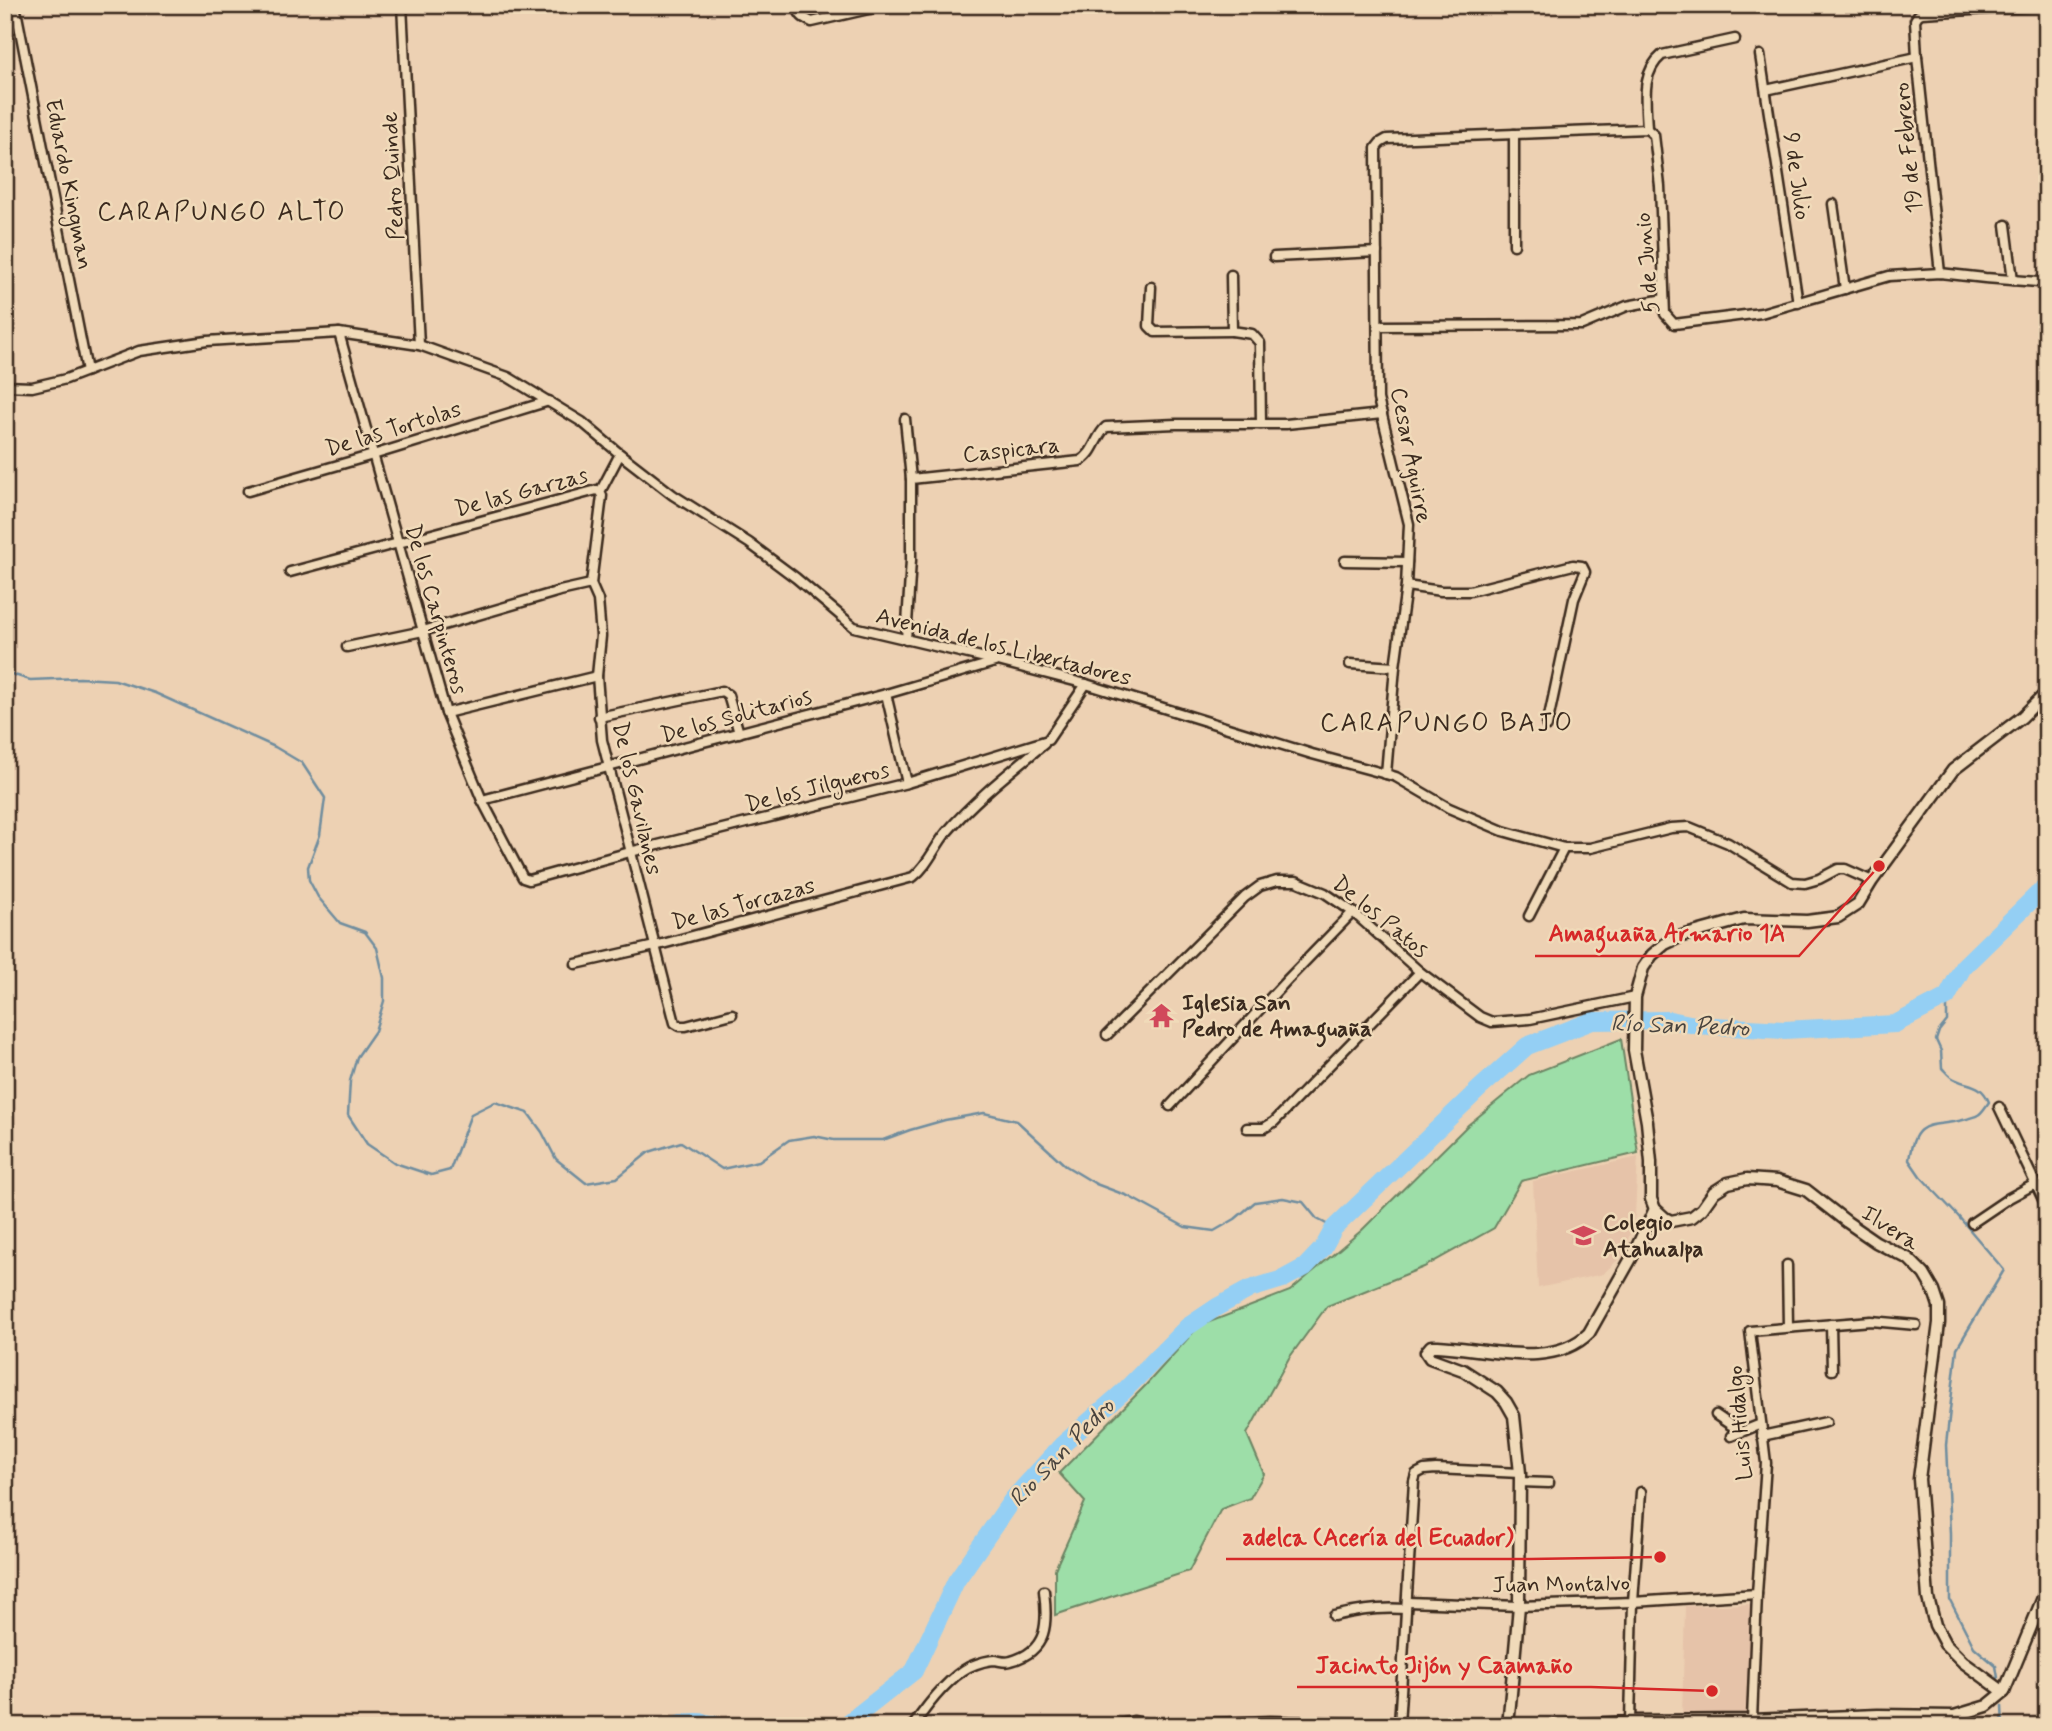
<svg xmlns="http://www.w3.org/2000/svg" width="2052" height="1731" viewBox="0 0 2052 1731" font-family="Mynerve,sans-serif">
	<style>
		.built { fill: #e6c3a9 }
		.green { fill: #9ddea8; stroke: #6c8463; stroke-width: 2 }
		.lines { fill: none; stroke-linecap: round; stroke-linejoin: round }
		.stream { stroke: #708d9e; stroke-width: 2.5 }
		.river { stroke: #94cff4; stroke-width: 18 }
		.minor-casing { stroke: #3b2a1e; stroke-width: 13 }
		.tertiary-casing { stroke: #3b2a1e; stroke-width: 15 }
		.minor { stroke: #f0dab9; stroke-width: 8 }
		.tertiary { stroke: #f0dab9; stroke-width: 10 }
		.labels { text-anchor: middle; stroke-width: 5; stroke-linejoin: round; paint-order: stroke }
		.street-label { font-size: 23px; fill: #3b2a1e; stroke: #f0dab9 }
		.poi-label { font-size: 23px; font-weight: bold; fill: #3b2a1e; stroke: #f0dab9; text-anchor: start }
		.water-label { font-size: 24px; font-style: italic; fill: #48433e; stroke: #f0dab9 }
		.quarter-label { font-size: 26px; letter-spacing: 2px; fill: #3b2a1e; stroke: #f0dab9 }
		.leader { fill: none; stroke: #d62828; stroke-width: 2.5 }
		.callout-dot { fill: #d62828; stroke: #f0dab9; stroke-width: 2.5 }
		.callout-label { font-size: 24px; text-anchor: middle; font-weight: bold; fill: #d62828; stroke: #f0dab9; stroke-width: 5; stroke-linejoin: round; paint-order: stroke }
	</style>
	<rect width="100%" height="100%" fill="#edd1b3"/>
	<filter id="ink" filterUnits="userSpaceOnUse"><feTurbulence type="fractalNoise" baseFrequency=".0143" numOctaves="2"/><feDisplacementMap in="SourceGraphic" scale="14" xChannelSelector="R" yChannelSelector="G"/><feConvolveMatrix kernelMatrix="1 2 1 2 8 2 1 2 1" color-interpolation-filters="sRGB"/></filter>
	<g filter="url(#ink)">
		<g class="built">
			<polygon points="1638,1157 1635,1215 1624,1254 1603,1274 1538,1288 1533,1181"/>
			<polygon points="1754,1604 1748,1716 1682,1717 1685,1606"/>
		</g>
		<polygon class="green" points="1621,1039 1638,1153 1521,1181 1494,1228 1424,1267 1327,1306 1289,1358 1247,1434 1264,1474 1250,1498 1221,1509 1189,1571 1055,1615 1055,1569 1085,1502 1059,1473 1145,1386 1199,1326 1290,1291 1362,1230 1468,1125 1529,1075"/>
		<g class="lines">
			<g class="stream">
				<polyline points="5,672 30,680 80,678 115,680 155,693 275,747 302,763 325,798 320,835 308,867 309,880 318,897 340,923 365,932 377,948 384,978 384,1001 375,1031 357,1057 350,1081 348,1115 367,1144 395,1163 431,1175 450,1170 471,1114 495,1102 528,1113 542,1132 556,1159 586,1183 617,1178 649,1152 681,1142 722,1169 759,1161 789,1140 814,1136 834,1140 883,1140 910,1130 945,1120 984,1113 1017,1121 1066,1166 1096,1184 1128,1196 1185,1227 1214,1231 1235,1219 1255,1202 1283,1198 1303,1202 1317,1219 1334,1228"/>
				<path d="M1947,997V1021L1939,1031L1936,1040L1941,1051L1942,1068C1945,1071 1947,1074 1951,1077C1966,1087 1981,1081 1989,1102C1986,1106 1982,1113 1978,1115C1975,1117 1971,1117 1967,1119C1932,1129 1915,1115 1909,1160L1920,1176L1958,1216L2004,1270L1957,1348L1946,1445L1950,1534V1600L1974,1647L1996,1666L1998,1678"/>
				<polyline points="2002,1706 2003,1726"/>
			</g>
			<g class="river">
				<path d="M675,1726C689,1721 704,1721 717,1726"/>
				<polyline points="844,1726 914,1671 956,1581 1012,1500 1062,1445 1124,1391 1187,1327 1217,1307 1250,1289 1283,1279 1305,1267 1323,1248 1334,1228 1479,1089 1527,1046 1592,1021 1670,1020 1695,1025 1784,1030 1895,1024 1947,997 1963,967 2047,885"/>
			</g>
			<defs>
				<g id="minor">
					<polyline points="15,5 87,371"/>
					<polyline points="402,5 419,345"/>
					<path d="M798,5C798,15 803,18 812,22L886,5"/>
					<polyline points="1760,55 1798,303"/>
					<polyline points="1766,90 1917,57"/>
					<path d="M1647,129C1646,103 1640,73 1662,55L1735,39"/>
					<polyline points="1833,204 1845,289"/>
					<polyline points="2006,225 2013,280"/>
					<polyline points="1514,245 1514,134"/>
					<polyline points="1274,257 1377,252"/>
					<polyline points="1940,273 1917,57 1915,20 1918,15 1922,13 2037,6"/>
					<polyline points="1231,275 1232,331 1252,334 1260,343 1261,424"/>
					<polyline points="1151,287 1149,326 1155,332 1232,331"/>
					<polyline points="1379,326 1582,325 1627,306 1664,299"/>
					<polyline points="339,333 446,713 482,800 523,878 529,880 630,852 907,783 1048,740 1086,684"/>
					<polyline points="5,386 32,387 66,379 139,351 207,341 339,333 419,345 508,377 582,422 620,454 673,495 749,543 796,578 854,627 998,661 1086,684 1312,754 1386,774 1396,777 1449,808 1503,831 1564,848 1590,848 1671,828 1689,827 1728,843 1792,882 1805,883 1819,879 1838,869 1845,869 1872,881"/>
					<polyline points="905,419 911,479"/>
					<polyline points="248,491 373,455 549,401"/>
					<polyline points="600,492 602,496 591,584 598,600 601,636 597,676 602,740 675,1023 680,1026 686,1026 732,1014"/>
					<polyline points="1345,561 1407,562"/>
					<polyline points="290,572 597,490 600,492 620,454"/>
					<polyline points="1406,586 1441,591 1470,591 1573,565 1582,566 1585,572 1574,599 1547,726"/>
					<path d="M906,640L911,560V479L1080,461C1094,454 1095,437 1106,427L1176,424H1286L1382,414"/>
					<polyline points="347,647 423,631 560,591 591,584"/>
					<polyline points="1350,664 1395,667"/>
					<polyline points="886,694 907,783"/>
					<polyline points="446,713 597,676"/>
					<polyline points="599,717 722,691 728,695 739,733"/>
					<polyline points="1386,774 1395,667 1406,586 1409,524 1378,399 1376,148 1380,143 1387,139 1647,129 1654,135 1660,186 1665,314 1674,324 1761,313 1889,276 1940,273 1985,278 2038,282 2047,280"/>
					<polyline points="482,800 886,694 995,662"/>
					<polyline points="1529,916 1564,848"/>
					<path d="M576,964L655,946L913,877C928,865 934,848 946,833C975,799 1010,772 1044,744"/>
					<polyline points="1107,1035 1245,897 1260,886 1277,881 1296,881 1325,893 1353,912 1420,972 1480,1017 1492,1022 1530,1019 1635,997"/>
					<polyline points="1170,1106 1287,980 1353,912"/>
					<polyline points="1999,1107 2047,1208"/>
					<polyline points="1247,1128 1264,1128 1274,1122 1420,972"/>
					<polyline points="1972,1223 2009,1198 2035,1184"/>
					<polyline points="1787,1265 1788,1327"/>
					<polyline points="1831,1324 1832,1370"/>
					<polyline points="1716,1415 1741,1432"/>
					<polyline points="1731,1436 1761,1424"/>
					<polyline points="1762,1436 1826,1422"/>
					<polyline points="1520,1482 1549,1483"/>
					<polyline points="1407,1602 1519,1606 1633,1602 1757,1594"/>
					<path d="M1334,1616C1358,1610 1381,1607 1406,1609"/>
					<polyline points="1752,1720 1757,1594 1766,1463 1750,1331 1871,1321 1916,1325"/>
					<polyline points="1399,1725 1414,1481 1416,1474 1424,1470 1436,1469 1520,1473"/>
					<path d="M913,1726C926,1707 948,1678 969,1667C976,1664 988,1660 995,1660C1001,1661 1006,1663 1011,1661C1048,1651 1048,1623 1044,1591"/>
					<polyline points="1110,1726 1133,1721 1155,1725 1270,1721 1484,1726"/>
					<polyline points="1529,1726 1630,1721 1633,1602 1641,1492"/>
				</g>
				<g id="tertiary">
					<polyline points="2004,1692 1963,1662 1945,1644 1935,1625 1928,1598 1919,1479 1939,1323 1939,1306 1934,1291 1924,1274 1909,1259 1876,1242 1847,1222 1806,1190 1777,1181 1747,1179 1728,1183 1714,1192 1702,1209 1692,1217 1671,1221 1665,1218 1655,1209 1651,1199 1651,1162 1647,1122 1634,1050 1635,997 1643,968 1652,955 1665,944 1682,936 1744,919 1807,921 1838,917 1858,904 1872,881 1953,770 2022,717 2047,692"/>
					<path d="M1508,1726L1519,1606L1520,1473L1514,1416L1506,1402L1497,1392L1463,1370L1430,1358L1426,1352L1431,1346H1438C1485,1348 1552,1370 1589,1333L1633,1255L1655,1209"/>
					<polyline points="1630,1726 1630,1721 1752,1720 1878,1715 1954,1716 1987,1706 2004,1692 2047,1588"/>
				</g>
			</defs>
			<use href="#minor" class="minor-casing"/>
			<use href="#tertiary" class="tertiary-casing"/>
			<use href="#minor" class="minor"/>
			<use href="#tertiary" class="tertiary"/>
		</g>
	</g>
	<defs>
		<symbol id="temple-bare" viewBox="-9 -9 18 18"><path d="M0-6L5-2H3V0L6.5 2.5H4V6H1.5V3h-3V6H-4V2.5H-6.5L-3 0V-2H-5Z" fill="#d1495b" stroke="#f0dab9" stroke-width="2.5" paint-order="stroke"/></symbol>
		<symbol id="school-bare" viewBox="-9 -9 18 18"><path d="M0-5L7-2L0 1L-7-2ZM-4 1L0 2.5L4 1V4Q0 6-4 4Z" fill="#d1495b" stroke="#f0dab9" stroke-width="2.5" paint-order="stroke"/></symbol>
	</defs>
	<g fill-rule="evenodd">
		<use href="#temple-bare" x="1144" y="998" width="35" height="35"/>
		<use href="#school-bare" x="1566" y="1218" width="35" height="35"/>
	</g>
	<g class="labels">
		<g class="street-label">
			<text transform="translate(1907 148) rotate(-96)" y="8">19 de Febrero</text>
			<text transform="translate(392 176) rotate(-93)" y="8">Pedro Quinde</text>
			<text transform="translate(1798 176) rotate(82)" y="8">9 de Julio</text>
			<text transform="translate(70 184) rotate(79)" y="8">Eduardo Kingman</text>
			<text transform="translate(1646 263) rotate(-95)" y="8">5 de Junio</text>
			<text transform="translate(393 428) rotate(-17)" y="8">De las Tortolas</text>
			<text transform="translate(1011 449) rotate(-6)" y="8">Caspicara</text>
			<text transform="translate(1412 455) rotate(79)" y="8">Cesar Aguirre</text>
			<text transform="translate(521 491) rotate(-15)" y="8">De las Garzas</text>
			<text transform="translate(437 609) rotate(74)" y="8">De los Carpinteros</text>
			<text transform="translate(1004 646) rotate(14)" y="8">Avenida de los Libertadores</text>
			<text transform="translate(736 715) rotate(-15)" y="8">De los Solitarios</text>
			<text transform="translate(817 786) rotate(-14)" y="8">De los Jilgueros</text>
			<text transform="translate(638 798) rotate(77)" y="8">De los Gavilanes</text>
			<text transform="translate(743 903) rotate(-15)" y="8">De las Torcazas</text>
			<text transform="translate(1381 916) rotate(39)" y="8">De los Patos</text>
			<text transform="translate(1891 1227) rotate(33)" y="8">Ilvera</text>
			<text transform="translate(1739 1423) rotate(-95)" y="8">Luis Hidalgo</text>
			<text transform="translate(1561 1583) rotate(-1)" y="8">Juan Montalvo</text>
		</g>
		<g class="poi-label">
			<text x="1182" y="1010">Iglesia San<tspan x="1182" dy="26">Pedro de Amaguaña</tspan></text>
			<text x="1603" y="1230">Colegio<tspan x="1603" dy="26">Atahualpa</tspan></text>
		</g>
		<g class="water-label">
			<text transform="translate(1680 1025) rotate(2)" y="8">Río San Pedro</text>
			<text transform="translate(1061 1452) rotate(-46)" y="8">Rio San Pedro</text>
		</g>
		<g class="quarter-label">
			<text x="222" y="220">CARAPUNGO ALTO</text>
			<text x="1447" y="731">CARAPUNGO BAJO</text>
		</g>
	</g>
	<path class="leader" d="M1879 866L1799 956H1535M1660 1557L1530 1559H1226M1712 1691L1591 1687H1297"/>
	<g class="callout-dot">
		<circle cx="1879" cy="866" r="7"/>
		<circle cx="1660" cy="1557" r="7"/>
		<circle cx="1712" cy="1691" r="7"/>
	</g>
	<g class="callout-label">
		<text x="1667" y="941">Amaguaña Armario 1A</text>
		<text x="1378" y="1545">adelca (Acería del Ecuador)</text>
		<text x="1444" y="1673">Jacinto Jijón y Caamaño</text>
	</g>
	<rect width="2052" height="1731" fill="none" stroke="#f0dab9" stroke-width="28"/>
	<rect x="14" y="14" width="2024" height="1703" fill="none" stroke="#3b2a1e" stroke-width="2.5" filter="url(#ink)"/>
</svg>
